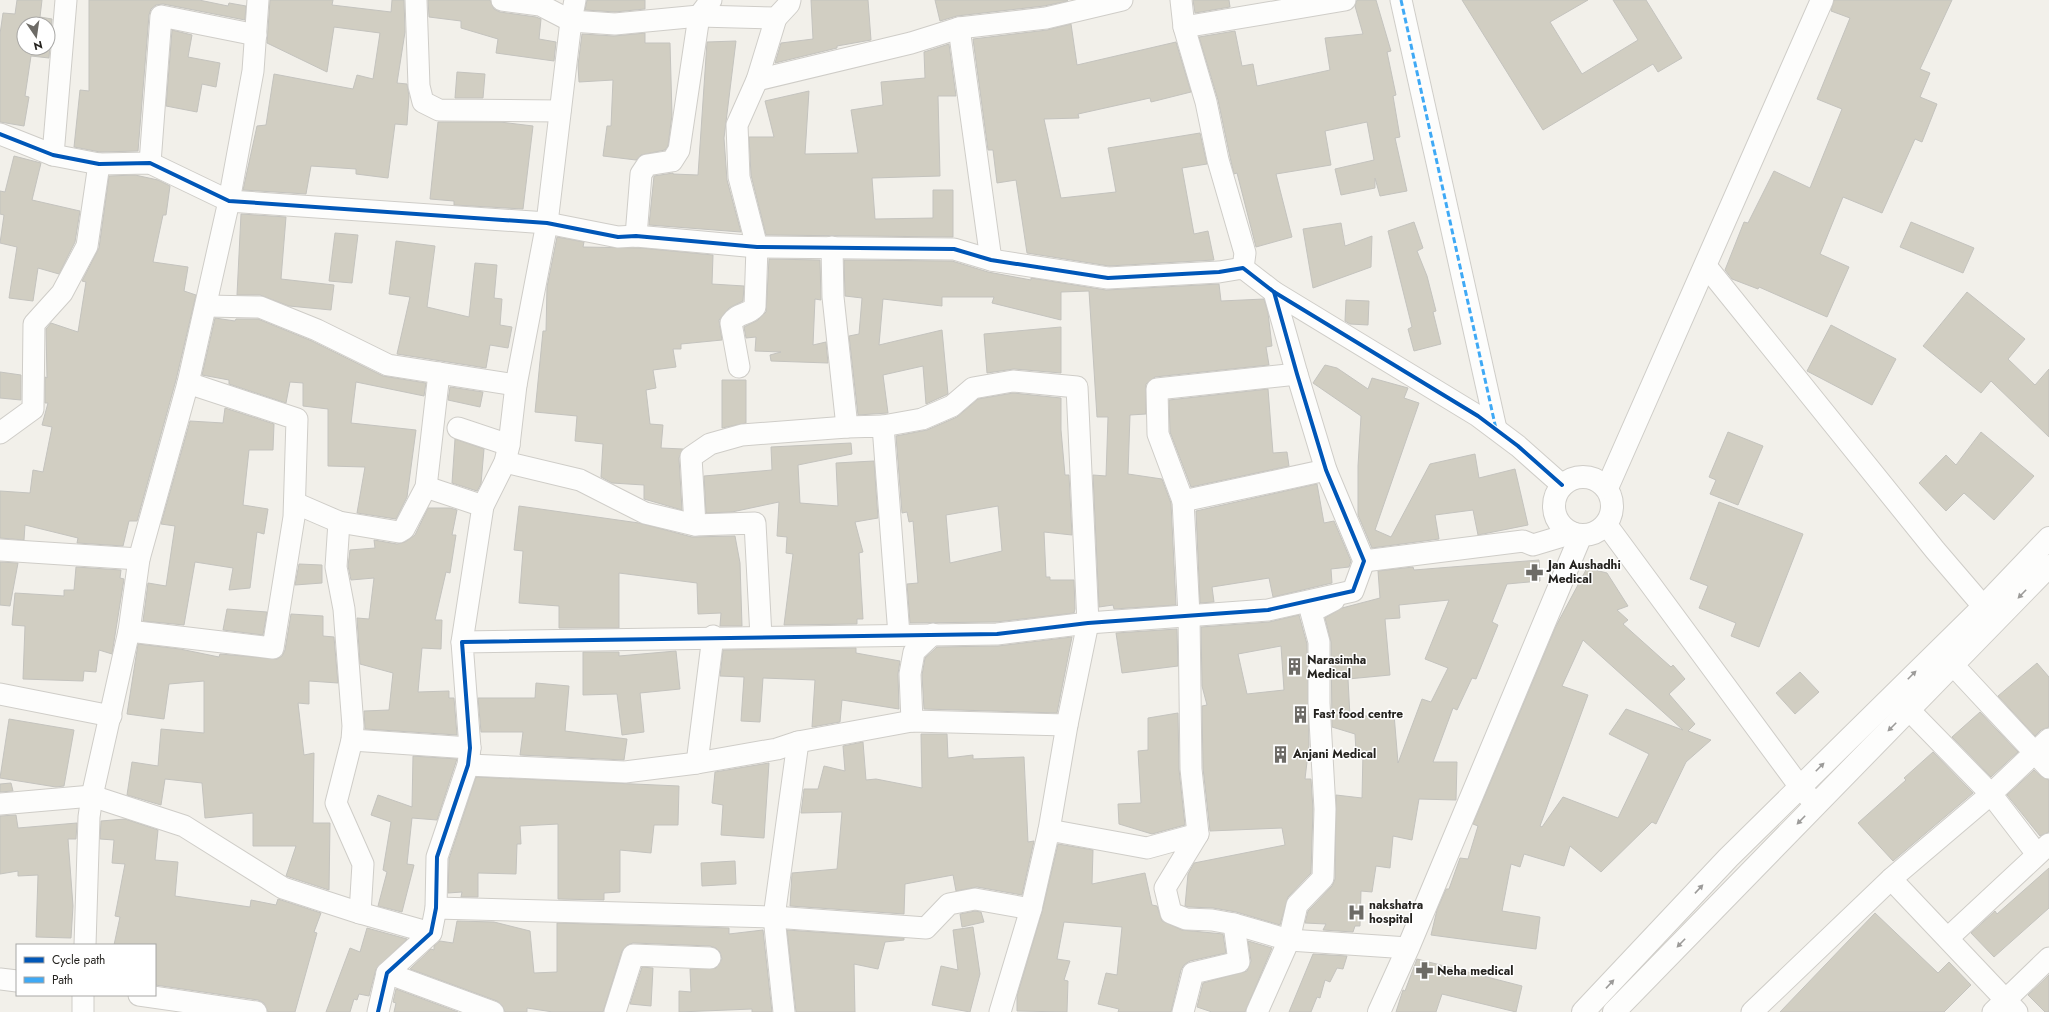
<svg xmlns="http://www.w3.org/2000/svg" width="2049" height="1012" viewBox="0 0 2049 1012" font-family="Jost,sans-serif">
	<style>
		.building { fill: #d1cec2; stroke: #c4c3be; fill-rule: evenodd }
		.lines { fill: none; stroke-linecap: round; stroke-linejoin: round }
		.street-casing { stroke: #cfcdc8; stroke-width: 23 }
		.secondary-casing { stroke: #cfcdc8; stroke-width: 24 }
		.primary-casing { stroke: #cfcdc8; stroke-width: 24 }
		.street { stroke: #fdfdfc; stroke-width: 21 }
		.secondary { stroke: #fdfdfc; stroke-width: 22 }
		.primary { stroke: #fdfdfc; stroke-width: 22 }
		.quiet { stroke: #3fa9f5; stroke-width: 3; stroke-dasharray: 6 3; stroke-linecap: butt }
		.cycleway-casing { stroke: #fff; stroke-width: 6 }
		.cycleway { stroke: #0057b8; stroke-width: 4 }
		.oneway { fill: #9c9b99 }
		.labels { text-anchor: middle; stroke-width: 3; stroke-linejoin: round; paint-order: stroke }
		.poi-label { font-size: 12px; font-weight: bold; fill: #25231f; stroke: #fff; text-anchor: start }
	</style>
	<rect width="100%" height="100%" fill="#f2f0ea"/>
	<g class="building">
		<path d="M17,0H42L40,17L52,19L49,58L31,56L25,96L29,97L24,126L0,122V34L3,13L15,14ZM24,24H48V48H24Z"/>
		<polygon points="89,0 199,0 228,6 229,3 246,6 245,20 163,4 156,5 151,9 149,15 138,151 100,152 74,147 80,90 89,91"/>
		<polygon points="270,0 333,0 332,5 391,12 392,0 404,0 405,32 397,83 407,84 409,96 407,125 395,124 388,178 356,174 356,169 311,166 306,194 243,190 257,126 266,125 274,74 353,89 357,75 373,79 380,33 334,27 327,72 267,43"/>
		<polygon points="428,0 490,0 494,9 500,12 536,17 541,19 539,39 556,42 554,61 496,53 498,39 461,28 461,21 429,17"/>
		<polygon points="587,0 645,0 645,9 615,12 585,10"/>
		<polygon points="811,0 868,0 871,40 837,46 837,48 775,63 781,43 813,39"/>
		<polygon points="935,0 1067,0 1068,1 1044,6 957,16 940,21"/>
		<polygon points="1193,0 1229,0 1230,7 1195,13"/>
		<polygon points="1357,0 1376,0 1391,51 1387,52 1396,95 1393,96 1400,137 1395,138 1407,191 1380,196 1375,178 1375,188 1341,195 1335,169 1374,160 1367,122 1325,131 1331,165 1276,174 1292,237 1256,247 1237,173 1234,174 1230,157 1218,100 1199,37 1235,31 1242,66 1253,64 1257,86 1330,70 1325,38 1363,34 1355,6"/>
		<polygon points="1462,0 1588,0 1550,22 1582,74 1638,40 1613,0 1646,0 1682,58 1658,72 1653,64 1543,130"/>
		<polygon points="1834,0 1952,0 1920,69 1930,73 1920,97 1937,104 1922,142 1915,139 1882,213 1843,197 1820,254 1849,267 1827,317 1759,287 1758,289 1732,279 1725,270 1744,222 1748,223 1774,171 1810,188 1842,109 1817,99 1850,18 1831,11"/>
		<polygon points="1071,24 1077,65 1176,42 1191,92 1151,102 1150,98 1078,114 1079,118 1044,119 1061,198 1116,192 1108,148 1200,133 1207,164 1182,168 1194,234 1208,231 1214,260 1109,266 1027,253 1016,180 997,183 993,150 988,150 973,39 1047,30"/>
		<polygon points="172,30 192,35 188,57 220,63 216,87 202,84 197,112 166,106"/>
		<polygon points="645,33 645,43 670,43 672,115 668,146 665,150 641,155 636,160 603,156 607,126 611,126 613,80 579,82 578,65 582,34 614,36"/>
		<polygon points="736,41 724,138 727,180 741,232 649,225 654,176 673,173 673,174 698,175 707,42"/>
		<polygon points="949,44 956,96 938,96 940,176 872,178 875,219 933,218 933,190 953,190 953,237 766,235 751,175 749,137 774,137 765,101 809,91 805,154 858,153 851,110 883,105 881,82 925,78 924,52"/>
		<polygon points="457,72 485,74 483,98 455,98"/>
		<polygon points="438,122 500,122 533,126 523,209 454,205 454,201 430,199"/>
		<polygon points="14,156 41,163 32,200 80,211 75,242 59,274 38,268 33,301 9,298 17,247 0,243 4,215 0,214 0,191 5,192"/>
		<polygon points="135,175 158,180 170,186 166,215 163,215 153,262 188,267 184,291 196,295 176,380 137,521 129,521 123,546 77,543 78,538 25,525 24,540 0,538 0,491 30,493 33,470 43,472 52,427 42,425 48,403 45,403 45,377 47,378 46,329 51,323 78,332 86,282 82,281 99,248 109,176"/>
		<polygon points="241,214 286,217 281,279 334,285 331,310 289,306 260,295 237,295"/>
		<polygon points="1414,222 1423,248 1417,251 1427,276 1436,311 1433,312 1441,344 1414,351 1408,329 1412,327 1388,231"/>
		<polygon points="1911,222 1974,248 1963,273 1900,247"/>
		<polygon points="1341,223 1345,246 1372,236 1371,267 1313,288 1303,229"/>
		<polygon points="335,233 358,235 352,283 329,281"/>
		<polygon points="557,237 584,242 583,247 641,248 713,255 712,284 744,286 743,301 729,308 719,320 722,340 681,344 681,349 673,349 676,367 653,370 656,388 646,390 650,424 663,425 661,448 683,449 679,458 682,510 644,499 644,485 612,483 601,477 603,444 575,441 577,416 535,412 543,331 546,331 547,287"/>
		<polygon points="396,241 435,246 427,307 469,317 475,263 497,265 494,298 502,299 500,325 512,327 508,348 490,345 486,368 397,354 410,297 389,294"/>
		<polygon points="769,259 820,260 821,300 815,299 813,345 826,342 828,363 771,361 770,355 781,352 755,351 756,337 746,338 744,327 758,320 766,312"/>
		<polygon points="844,260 952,261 988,272 1031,280 1031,278 1106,290 1219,284 1221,301 1264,299 1268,313 1272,346 1266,347 1269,365 1155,377 1146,384 1146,414 1130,415 1128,474 1162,479 1171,503 1176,605 1114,609 1113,605 1099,607 1093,475 1106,476 1108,417 1097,417 1089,291 1061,292 1061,320 992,303 994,297 942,297 942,306 883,299 879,345 942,330 948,394 926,404 923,366 883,375 888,413 858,415 849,336 859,334 862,298 845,296"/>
		<polygon points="1967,292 2025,339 2008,359 2035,385 2049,369 2049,437 1991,381 1981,393 1923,346"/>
		<polygon points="1346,300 1369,301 1368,325 1350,324 1345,321"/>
		<polygon points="215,318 235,321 236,319 258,319 312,341 383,376 426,383 424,396 356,382 351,423 416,430 407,497 396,519 357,513 365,467 328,466 328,409 303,406 303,383 290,382 286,403 229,384 229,380 202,375"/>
		<polygon points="1831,325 1896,359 1872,405 1807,371"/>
		<polygon points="1061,327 1061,373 1014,369 987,373 984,334"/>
		<polygon points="1325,365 1337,368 1368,389 1372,378 1408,388 1404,398 1419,403 1375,530 1391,537 1430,464 1475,454 1479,478 1515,469 1528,525 1478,535 1473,510 1435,515 1439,539 1372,548 1358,515 1358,466 1361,416 1313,383"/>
		<polygon points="0,372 21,375 21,400 0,398"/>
		<polygon points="722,380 746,380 746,423 722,428"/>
		<polygon points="450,387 483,392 480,407 448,400"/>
		<polygon points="1268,389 1273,453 1287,452 1289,466 1191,487 1170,432 1169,400"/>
		<path d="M1013,393L1061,398V430L1065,475H1069L1072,535L1044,532L1046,577H1050V580H1074L1075,609L1074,613L996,622L910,623L907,584L918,583L913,521L909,522L907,512L902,513L896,436L927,430L957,417L978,399ZM998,506L1002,551L950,563L946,515Z"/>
		<polygon points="225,408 274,424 273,450 249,450 243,505 268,509 264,534 257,532 250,588 229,590 233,568 195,562 184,625 143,621 148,583 166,586 175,526 161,524 190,421 223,423"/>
		<polygon points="1728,432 1763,446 1738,505 1710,494 1716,480 1709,477"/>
		<polygon points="1981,432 2034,476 1994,520 1964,493 1946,511 1919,483 1946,455 1956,465"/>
		<polygon points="455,439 484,449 481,484 477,491 452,483"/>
		<polygon points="851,443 852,454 798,465 800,503 838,506 836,463 874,461 878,518 855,522 863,552 859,553 863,619 857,619 857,624 784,625 793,554 786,553 787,537 777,536 779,502 732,512 706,513 704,476 772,470 771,447"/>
		<polygon points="1317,484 1324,523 1334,521 1351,561 1349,567 1331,569 1332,583 1273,597 1269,578 1212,587 1214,602 1200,603 1196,511"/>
		<polygon points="1719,502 1803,534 1759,647 1731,636 1736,623 1699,608 1708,586 1690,579"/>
		<polygon points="519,506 639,523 692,537 735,536 740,563 742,626 720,626 721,613 698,614 697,583 619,573 619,628 559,628 559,606 519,603 523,551 514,550"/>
		<polygon points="428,508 450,508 457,510 452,535 456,535 450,573 446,572 435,620 442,620 441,649 422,648 418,692 449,691 449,698 454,698 457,735 365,729 364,711 389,710 393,673 360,664 357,618 369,619 374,578 351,580 348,566 350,550 375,548 374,540 397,544 405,542 415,535"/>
		<path d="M1539,560L1540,581L1507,584L1492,622L1498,625L1476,679L1472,678L1457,710L1453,708L1433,762H1457L1456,800L1419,799L1412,840L1393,836L1390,868L1376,866L1372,892L1361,891L1360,926H1355L1353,932L1323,930L1326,924L1305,923L1308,911L1332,886L1335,879L1336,795L1362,798L1363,752H1356L1355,734L1332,727L1331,642L1325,618L1342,608L1380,598L1378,571L1413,567L1414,570ZM1449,600L1425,659L1448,668L1431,702L1422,699L1398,763L1394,714L1350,717L1348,679L1390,675L1385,619L1400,618L1399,605Z"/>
		<polygon points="0,562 18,563 10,606 0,605"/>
		<polygon points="299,564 322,565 322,583 295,585"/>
		<polygon points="76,567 121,570 120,578 124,579 112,654 99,650 96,672 84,671 83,681 23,679 25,626 12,625 15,593 64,596 64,590 74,590"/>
		<path d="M1587,568L1607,573L1628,606L1617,610L1628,620L1623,624L1671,667L1673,665L1685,679L1669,694L1695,724L1688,731L1711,740L1686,762L1656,824L1652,822L1601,872L1570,846L1564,866L1524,854L1520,867L1511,864L1502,911L1540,917L1536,949L1431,935L1437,910L1446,889H1449L1460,858L1468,859L1478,826L1473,824L1556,626ZM1583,640L1683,730L1626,709L1609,734L1649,754L1618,818L1563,797L1542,827L1540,826L1588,695L1562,686Z"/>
		<polygon points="227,609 267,612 263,635 223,630"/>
		<polygon points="291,614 323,616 323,636 334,637 338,683 309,681 309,704 298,703 304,755 314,753 313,823 330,823 329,890 286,876 296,846 253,846 253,813 205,818 202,783 165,779 161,805 127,795 132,762 158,766 161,729 204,733 204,681 169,684 164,719 127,714 138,644 180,649 219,657 220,654 277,659 282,656 285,650"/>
		<path d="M1299,615L1307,644L1309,745L1305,779H1311L1313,809L1311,873L1288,897L1280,925L1236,912L1213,908L1189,907L1185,906L1188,874L1194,863L1285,845L1282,828L1210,831L1203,768L1202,706L1207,705L1202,686L1201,627L1269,622ZM1281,646L1284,690L1247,694L1238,654Z"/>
		<polygon points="1177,629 1178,666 1122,673 1116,633"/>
		<polygon points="1072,637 1057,713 924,709 922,675 925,658 937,647 998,646"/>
		<polygon points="856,648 856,653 900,661 898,674 899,709 842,700 840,722 812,727 815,680 763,678 760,722 741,721 744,677 720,676 723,650"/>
		<polygon points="676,651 680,689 640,693 644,732 622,735 617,694 583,695 583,652 619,652 619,656"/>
		<polygon points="2037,663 2049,677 2049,727 2041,730 2035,736 1998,696"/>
		<polygon points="1800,672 1819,692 1795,714 1776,693"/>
		<polygon points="536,683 569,686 565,731 627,739 624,760 520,755 523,732 481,732 478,698 535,698"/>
		<polygon points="1980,712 2018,752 1991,777 1952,737"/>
		<polygon points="1178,713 1179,769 1185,825 1152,834 1119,824 1118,804 1141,803 1138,751 1148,750 1148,718"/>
		<polygon points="9,719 74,730 64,786 56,787 0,778"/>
		<polygon points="921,734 947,734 948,758 973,755 973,759 1024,757 1028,842 1034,841 1022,895 977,887 956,891 953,875 905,884 904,914 790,906 792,873 837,869 842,812 801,813 804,789 818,789 824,766 845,771 843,746 863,742 866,780 876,779 922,788"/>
		<polygon points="1933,752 1973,793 1893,861 1858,823 1906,780 1904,778"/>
		<polygon points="413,756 457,759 437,820 412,818 407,864 414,865 402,912 378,906 387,872 383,870 391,822 371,815 378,795 412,807"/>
		<polygon points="769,763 764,838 721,835 723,805 712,803 715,772"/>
		<polygon points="2034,770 2041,776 2049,780 2049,832 2040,836 2007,795"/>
		<polygon points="476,777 679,786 678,825 654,825 651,853 620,850 620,892 604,893 604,900 558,899 558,824 520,826 521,844 517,844 516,874 478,873 478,897 461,897 462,892 448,893 449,859"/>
		<polygon points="11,783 13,791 0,792 0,784"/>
		<polygon points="16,815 18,828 77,823 76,839 68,839 73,906 71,938 36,937 38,875 18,876 18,871 0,874 0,816"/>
		<polygon points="125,819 158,830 155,860 178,862 175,896 250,907 251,900 276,905 278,899 321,913 314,932 317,933 295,1012 268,1012 264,1003 258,1000 155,985 155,945 114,945 120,917 115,916 125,864 112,863 114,840 100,839 101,821"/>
		<polygon points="1058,844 1093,850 1092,884 1145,873 1152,905 1157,906 1162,921 1182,930 1223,934 1226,953 1190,961 1184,965 1181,970 1171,1012 1118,1012 1119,1009 1098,1004 1106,973 1117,975 1122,927 1064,922 1057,959 1070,961 1064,980 1068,981 1067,1012 1017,1011 1017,996 1042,912"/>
		<polygon points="735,861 736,884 702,886 701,863"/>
		<polygon points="2049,868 2049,908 1994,957 1971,933 1995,911 1997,914"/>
		<polygon points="975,911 981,912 984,922 962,927 960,914"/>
		<polygon points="1875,913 1938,973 1949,962 1971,985 1944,1012 1780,1012"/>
		<polygon points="457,921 494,922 530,931 534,973 557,972 557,923 729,928 729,934 763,930 772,1012 752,1012 752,1009 679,1012 679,991 691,992 690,969 716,968 722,959 720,952 716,948 710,946 633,943 627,945 622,951 603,1012 553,1012 527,1008 527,1012 505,1012 502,1005 497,1001 410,969 431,949 434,950 434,946 440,941 453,943"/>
		<polygon points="973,927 980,974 970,1012 932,1005 941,966 958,970 953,930"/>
		<polygon points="367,928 407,939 376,969 369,996 359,994 357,1000 354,999 350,1012 326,1012 350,948 360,952"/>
		<polygon points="787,930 904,938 904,940 885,942 878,969 854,964 855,1012 796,1012"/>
		<polygon points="1248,941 1272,948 1245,1012 1212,1012 1197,1007 1203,983 1247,971 1251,961"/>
		<polygon points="1313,954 1347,956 1343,969 1337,968 1330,982 1325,980 1320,998 1317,997 1311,1012 1289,1012"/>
		<polygon points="1417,959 1522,986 1516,1012 1442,994 1436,1012 1396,1012 1403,990 1405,991"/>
		<polygon points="642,967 653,968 651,1006 630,1004"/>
		<polygon points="2049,975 2049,1012 2045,1012 2028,995"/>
		<polygon points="396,989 458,1012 394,1012 396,1003 393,1002"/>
	</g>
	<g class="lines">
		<defs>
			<g id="street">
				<polyline points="416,0 419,86 423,102 439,110 560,111"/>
				<polyline points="502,0 540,5 571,21 615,24 699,16 776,18 789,4 790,0"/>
				<polyline points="1181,0 1184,27 1206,102 1218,160 1245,253 1243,268"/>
				<polyline points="1401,0 1496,429"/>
				<polyline points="1184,27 1345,0"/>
				<polyline points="959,28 991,260"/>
				<polyline points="757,80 911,43 959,28 1046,18 1122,0"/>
				<polyline points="0,134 53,155 99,164 150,163 229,201 547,223 618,237 636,236 757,247 954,249 991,260 1108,278 1219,272 1243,268 1274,292 1478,416 1518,446 1562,485"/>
				<polyline points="53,155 66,0"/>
				<polyline points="150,163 161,16 256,35"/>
				<polyline points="636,236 641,174 647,165 672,161 679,150 699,16 711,0"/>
				<polyline points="832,247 833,297 847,427"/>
				<polyline points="1706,266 1935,550 1995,620"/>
				<polyline points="206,306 260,307 317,330 388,365 516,385"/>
				<path d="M739,367L731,323C738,312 747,316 755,307L757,247L739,177L737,125L757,80L776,18"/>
				<polyline points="1297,374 1157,389 1158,434 1183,501 1326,470"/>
				<polyline points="883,426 922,419 952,406 973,388 1013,381 1077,387 1088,623 1067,725 1049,830"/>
				<polyline points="458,428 509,445"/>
				<polyline points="0,433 33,409 34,324 62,293 87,246 99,164"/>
				<polyline points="505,462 580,480 645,513 695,525 755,523 761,637"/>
				<polyline points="426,487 483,506"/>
				<polyline points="1183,501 1189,615 1191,769 1198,834"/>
				<polyline points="295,503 339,522 399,532 404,529 426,487 439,373"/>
				<polyline points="339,522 336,567 344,609 353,726 352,740 336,803 363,864 360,913"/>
				<polyline points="1606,524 1800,787 1816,805"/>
				<polyline points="695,525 691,457 710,444 742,435 847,427 883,426 899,635"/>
				<polyline points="0,550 139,559"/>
				<polyline points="1364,561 1523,541 1533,545 1573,533"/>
				<polyline points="129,631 273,648 294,517 297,419 188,383"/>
				<polyline points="462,642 483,506 505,462 509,445 516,385 547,223 571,21 575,0"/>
				<polyline points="1953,665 2049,768"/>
				<polyline points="0,694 111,716"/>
				<polyline points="1909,710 1991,794 2037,854"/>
				<polyline points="912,721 910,674 914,652 933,634"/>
				<polyline points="352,740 470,748"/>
				<polyline points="697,763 713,636"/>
				<polyline points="468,765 625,772 697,763 777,749 798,742 912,721 1067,725"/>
				<polyline points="0,804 92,796 184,826 283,888 360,913 431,933"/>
				<polyline points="1891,879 2017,1012"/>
				<polyline points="436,908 774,917 926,928 949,904 975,899 1031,909 1049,830 1147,848 1198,834 1165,888 1171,913 1186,919 1212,920 1234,924 1289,940 1408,948"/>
				<polyline points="1948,938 2049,844"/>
				<polyline points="85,945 89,817 92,796 129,631 139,559 188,383 229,201 253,71 258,0"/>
				<polyline points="387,973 493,1012"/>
				<polyline points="0,979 17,981"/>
				<polyline points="139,995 256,1012"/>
				<polyline points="83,1012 83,995"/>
				<polyline points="378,1012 387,973 431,933 436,908 437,857 468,765 470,748 462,642 997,634 1088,623 1268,610 1353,591 1364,561 1326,470 1297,374 1274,292"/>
				<polyline points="615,1012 633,955 710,958"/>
				<polyline points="784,1012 774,917 798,742"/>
				<polyline points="1000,1012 1031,909"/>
				<polyline points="1183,1012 1193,973 1239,962 1234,924"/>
				<polyline points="1257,1012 1289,940 1297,905 1323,878 1325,809 1319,703 1319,642 1311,612 1334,600"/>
				<polyline points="1752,1012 1891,879 1991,794 2049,739"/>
				<polyline points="1993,1012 2049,958"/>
			</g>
			<g id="secondary">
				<circle cx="1583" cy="506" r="29"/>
				<polyline points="1607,488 1822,0"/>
				<polyline points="1379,1012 1408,948 1581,535"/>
			</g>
			<g id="primary">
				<polyline points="1583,1012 1728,858 1983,607 2049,538"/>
				<polyline points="1614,1012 2049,566"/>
			</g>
		</defs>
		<use href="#street" class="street-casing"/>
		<use href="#secondary" class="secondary-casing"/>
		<use href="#primary" class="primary-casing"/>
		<use href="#street" class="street"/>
		<use href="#secondary" class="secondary"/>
		<use href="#primary" class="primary"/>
		<polyline class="quiet" points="1401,0 1496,429"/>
		<defs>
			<g id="cycleway">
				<polyline points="0,134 53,155 99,164 150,163 229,201 547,223 618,237 636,236 757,247 954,249 991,260 1108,278 1219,272 1243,268 1274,292 1478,416 1518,446 1562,485"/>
				<polyline points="378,1012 387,973 431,933 436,908 437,857 468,765 470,748 462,642 997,634 1088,623 1268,610 1353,591 1364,561 1326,470 1297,374 1274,292"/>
			</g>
		</defs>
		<use href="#cycleway" class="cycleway-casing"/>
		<use href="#cycleway" class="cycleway"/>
	</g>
	<defs><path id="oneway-solid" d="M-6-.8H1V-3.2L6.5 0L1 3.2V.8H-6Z"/></defs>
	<g class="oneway">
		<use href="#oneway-solid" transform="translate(2022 594) rotate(134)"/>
		<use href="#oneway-solid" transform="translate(1912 675) rotate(-45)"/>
		<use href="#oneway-solid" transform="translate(1892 727) rotate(135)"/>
		<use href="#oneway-solid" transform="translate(1820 767) rotate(-45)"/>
		<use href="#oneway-solid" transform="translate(1801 820) rotate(134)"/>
		<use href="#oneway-solid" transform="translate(1699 889) rotate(-47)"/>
		<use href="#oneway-solid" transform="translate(1681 943) rotate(134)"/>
		<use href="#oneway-solid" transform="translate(1610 984) rotate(-47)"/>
	</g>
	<defs>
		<symbol id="pharmacy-bare" viewBox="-9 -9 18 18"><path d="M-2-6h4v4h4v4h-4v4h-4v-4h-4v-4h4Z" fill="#6d6b66" stroke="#fff" stroke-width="2.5" paint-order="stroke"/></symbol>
		<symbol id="building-bare" viewBox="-9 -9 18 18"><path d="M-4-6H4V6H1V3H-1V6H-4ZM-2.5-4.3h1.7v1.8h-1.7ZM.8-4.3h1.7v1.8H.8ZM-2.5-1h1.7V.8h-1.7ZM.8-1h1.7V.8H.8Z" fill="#6d6b66" stroke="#fff" stroke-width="2.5" paint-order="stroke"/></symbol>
		<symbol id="hospital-bare" viewBox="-9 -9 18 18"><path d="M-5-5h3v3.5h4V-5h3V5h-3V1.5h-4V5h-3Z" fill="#6d6b66" stroke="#fff" stroke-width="2.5" paint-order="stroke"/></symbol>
	</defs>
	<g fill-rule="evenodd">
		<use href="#pharmacy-bare" x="1522" y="560" width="25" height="25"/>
		<use href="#building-bare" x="1282" y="654" width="25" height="25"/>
		<use href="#building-bare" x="1288" y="702" width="25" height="25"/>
		<use href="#building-bare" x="1268" y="742" width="25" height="25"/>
		<use href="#hospital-bare" x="1344" y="900" width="25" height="25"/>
		<use href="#pharmacy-bare" x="1412" y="958" width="25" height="25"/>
	</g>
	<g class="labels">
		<g class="poi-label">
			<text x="1548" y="569">Jan Aushadhi<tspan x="1548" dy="14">Medical</tspan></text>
			<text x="1307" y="664">Narasimha<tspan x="1307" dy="14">Medical</tspan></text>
			<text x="1313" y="718">Fast food centre</text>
			<text x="1293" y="758">Anjani Medical</text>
			<text x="1369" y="909">nakshatra<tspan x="1369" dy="14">hospital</tspan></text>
			<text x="1437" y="975">Neha medical</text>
		</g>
	</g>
	<rect x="16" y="944" width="140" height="52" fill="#ffffff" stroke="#a8a7a5"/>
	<rect x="24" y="957" width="20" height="6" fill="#0057b8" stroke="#a8a7a5"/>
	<text x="52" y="964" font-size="12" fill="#25231f">Cycle path</text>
	<rect x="24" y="977" width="20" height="6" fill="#3fa9f5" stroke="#a8a7a5"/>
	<text x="52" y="984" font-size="12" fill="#25231f">Path</text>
	<g transform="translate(36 36) rotate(167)"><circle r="19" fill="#ffffff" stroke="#a8a7a5"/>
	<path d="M0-3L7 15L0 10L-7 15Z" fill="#6d6b66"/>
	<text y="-6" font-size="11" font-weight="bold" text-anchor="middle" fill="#25231f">N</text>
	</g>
</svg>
